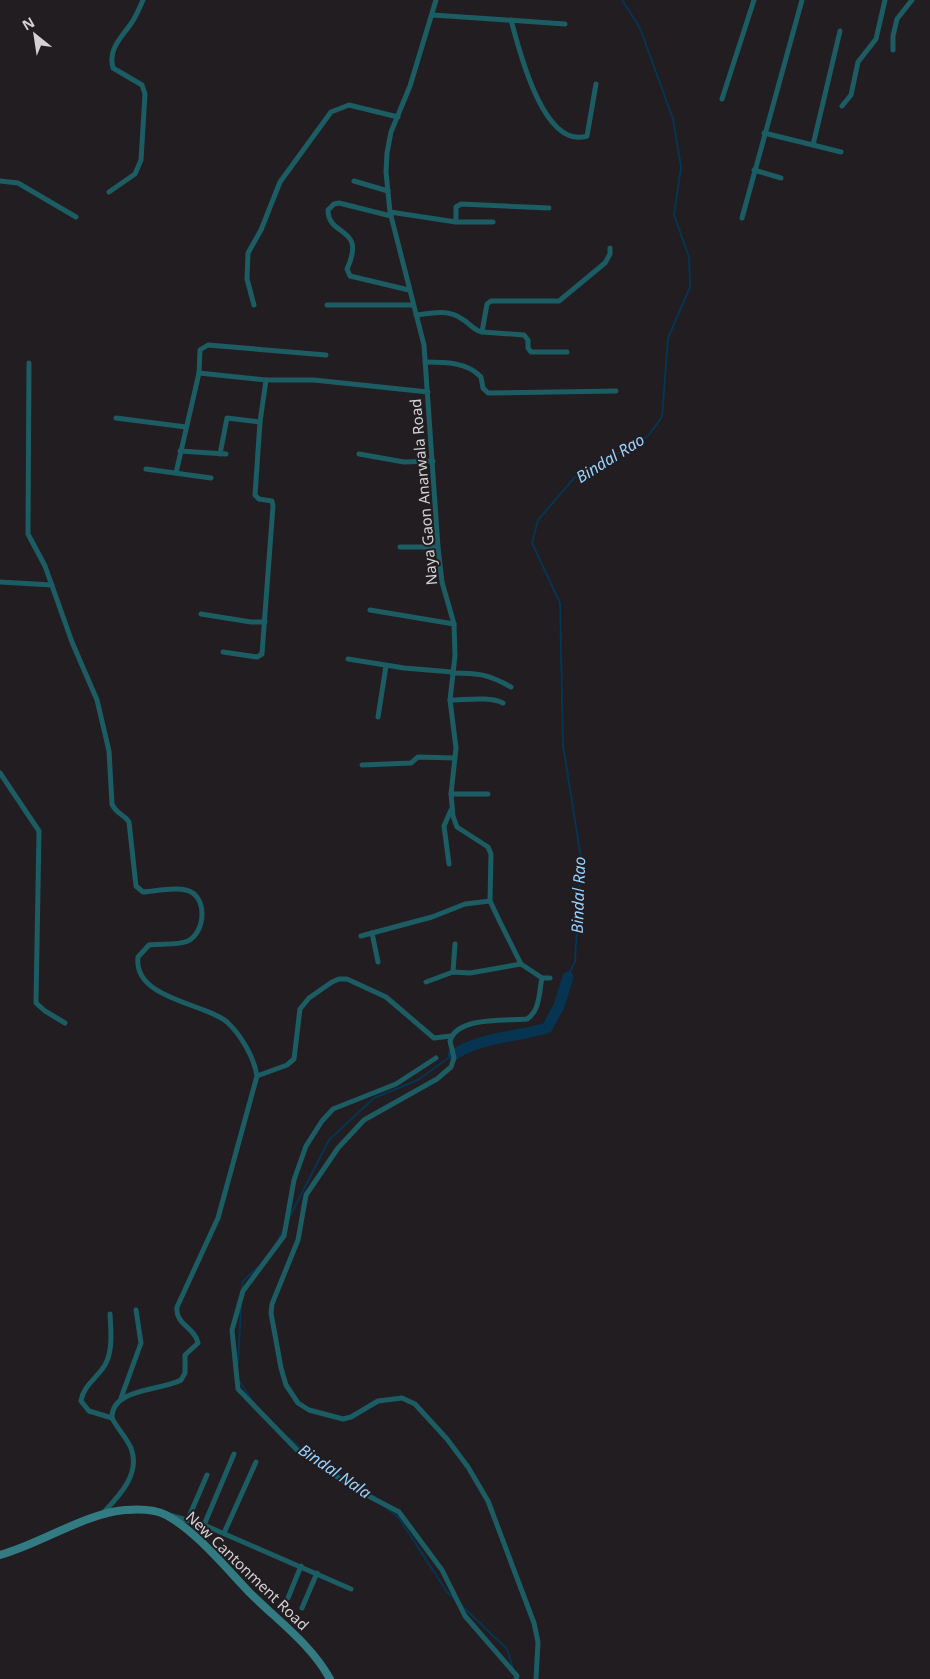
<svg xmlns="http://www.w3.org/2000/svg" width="930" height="1679" viewBox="0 0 930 1679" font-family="'Noto Sans',sans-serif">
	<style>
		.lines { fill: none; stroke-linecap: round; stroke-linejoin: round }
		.stream { stroke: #063451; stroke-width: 2 }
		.river { stroke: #063451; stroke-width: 11 }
		.street { stroke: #1c5c63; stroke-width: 5 }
		.secondary { stroke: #327b83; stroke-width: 8 }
		.labels { text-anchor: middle; stroke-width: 4; stroke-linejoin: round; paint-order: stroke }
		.street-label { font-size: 15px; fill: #d4d1d4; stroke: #211d21 }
		.water-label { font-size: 16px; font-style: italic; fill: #97d1ff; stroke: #211d21 }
	</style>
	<rect width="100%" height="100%" fill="#211d21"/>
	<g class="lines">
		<g class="stream">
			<polyline points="568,977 575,961 581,858 563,745 560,603 532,543 538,520 574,478 648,436 662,417 668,338 690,287 689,257 674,215 681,167 673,119 640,28 622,0"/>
			<polyline points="289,1218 329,1140 374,1098 418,1080 451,1056"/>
			<polyline points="278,1240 283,1231"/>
			<polyline points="242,1289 243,1281 258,1267"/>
			<polyline points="238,1363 241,1306"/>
			<polyline points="240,1382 251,1399"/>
			<polyline points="289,1438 305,1453 375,1497"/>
			<polyline points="388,1509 399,1518 447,1592 455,1599"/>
			<polyline points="462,1606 507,1649 513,1668"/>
		</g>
		<path class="river" d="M453,1055C482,1037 516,1037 547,1028L559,1006L568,977"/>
		<g class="street">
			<polyline points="436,0 410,86 391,132 387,153 386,172 390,212 424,345 438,547 442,582 454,624 455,656 450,700 456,748 451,794 453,816 457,827 488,847 491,854 490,901 500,922 521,964 542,978 550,978"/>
			<polyline points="433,15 565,24"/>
			<path d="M511,20C519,49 543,150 587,136L596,84"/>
			<polyline points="893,50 893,36 897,19 912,0"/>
			<polyline points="722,99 754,0"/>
			<polyline points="842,106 851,95 858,62 876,39 885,0"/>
			<polyline points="764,133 813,145 840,31"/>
			<polyline points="813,145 841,152"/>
			<polyline points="754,170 781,178"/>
			<polyline points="0,181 18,183 76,217"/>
			<polyline points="354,181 388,191"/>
			<path d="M109,192L135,174L141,160L145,94L142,85L113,68C108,50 120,39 130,25C136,17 139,9 143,0"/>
			<polyline points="390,212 456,222 456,207 461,204 549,208"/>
			<path d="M391,216L339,203L334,204L328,210C328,238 367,225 347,269L350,276L409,290"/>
			<polyline points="742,218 802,0"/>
			<polyline points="456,222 493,222"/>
			<polyline points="254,305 247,279 248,253 261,230 280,182 331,112 349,105 398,117"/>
			<polyline points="327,305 413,305"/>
			<path d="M416,315C432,313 448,309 462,319C470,323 473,330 482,332L487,304L491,301H559L605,263L610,254V248"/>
			<polyline points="482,332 524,335 528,340 528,348 531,352 567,352"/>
			<path d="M425,362C445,362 467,362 481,377L483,388L488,393L616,391"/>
			<path d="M29,363L28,534L45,566L72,642L97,700L109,751L112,804C116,814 124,814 129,822L136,886L143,892C156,891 173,887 186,890C208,895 206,932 188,941C175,946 162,943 149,945L138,957C133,999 205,1003 227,1022C241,1035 254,1057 257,1076L218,1218L177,1307C175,1325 195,1327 198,1343L185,1355V1373L181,1380C161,1391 111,1388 112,1418C117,1428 126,1437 131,1448C141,1474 119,1496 103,1513"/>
			<polyline points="199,373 200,350 208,345 326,355"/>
			<polyline points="116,418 186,427"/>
			<polyline points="260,422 266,380"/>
			<polyline points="180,451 226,454"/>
			<polyline points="220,454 227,418 260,422 255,495 259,499 272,501 273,506 262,654 257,657 223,652"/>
			<polyline points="359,454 404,462 433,461"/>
			<polyline points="146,469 211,478"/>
			<polyline points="176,473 199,373 266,380 314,380 428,392"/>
			<polyline points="400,547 438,547"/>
			<polyline points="0,582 52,585"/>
			<polyline points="370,610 454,624"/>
			<polyline points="201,614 251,622 265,622"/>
			<polyline points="348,659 404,668 452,672"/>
			<path d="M452,673C478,673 488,674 511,687"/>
			<path d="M450,700C466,700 490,696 503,703"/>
			<polyline points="378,717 386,666"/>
			<polyline points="362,765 411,763 418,757 455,758"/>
			<polyline points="0,773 39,831 36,1003 45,1011 65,1023"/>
			<polyline points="451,794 488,794"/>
			<polyline points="449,864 444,826 451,810"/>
			<polyline points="372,933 378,962"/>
			<polyline points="361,936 432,917 465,904 490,901"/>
			<polyline points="453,972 455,944"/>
			<polyline points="426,982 453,972 470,973 521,964"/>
			<polyline points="436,1058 396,1084 333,1109 322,1121 306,1146 294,1180 284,1236 243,1291 232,1330 238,1389 298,1451 357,1490 399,1512 442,1570 465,1616 517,1676 516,1679"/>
			<polyline points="257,1076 287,1065 294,1059 300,1009 309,998 332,982 339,979 347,979 386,997 434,1038 451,1036"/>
			<path d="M110,1314C111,1330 113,1351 105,1365C97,1378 83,1386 81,1401L89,1411L112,1418"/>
			<polyline points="121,1398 141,1343 136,1310"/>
			<polyline points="169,1515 204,1525 351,1589"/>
			<polyline points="188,1519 207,1475"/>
			<polyline points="204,1525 234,1454"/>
			<polyline points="224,1533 256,1462"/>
			<polyline points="288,1598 301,1566"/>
			<polyline points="302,1608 317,1573"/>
			<path d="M536,1679L538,1642L534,1623L488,1501L468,1467L447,1439L415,1404L402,1398L378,1401L351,1417L343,1419L309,1410L298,1403L286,1385L281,1368L271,1313L272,1304L298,1240L306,1195L338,1148L364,1120L437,1079L451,1067L454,1058L450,1041C457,1016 507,1021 527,1019C540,1011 539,992 542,978"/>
		</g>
		<path class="secondary" d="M0,1555C40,1544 86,1513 125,1510C137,1509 155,1509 166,1515C196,1531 226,1568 250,1593C277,1620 311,1644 330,1679"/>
	</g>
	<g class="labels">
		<g class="street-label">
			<text transform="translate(424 492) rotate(-95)" y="5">Naya Gaon Anarwala Road</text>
			<text transform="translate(247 1571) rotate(44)" y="5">New Cantonment Road</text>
		</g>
		<g class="water-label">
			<text transform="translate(610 458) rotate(-32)" y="6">Bindal Rao</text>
			<text transform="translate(578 895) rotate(-88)" y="6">Bindal Rao</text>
			<text transform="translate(335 1471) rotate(34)" y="6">Bindal Nala</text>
		</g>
	</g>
	<g transform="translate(35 35) rotate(330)" stroke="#211d21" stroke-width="4" paint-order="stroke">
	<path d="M0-4L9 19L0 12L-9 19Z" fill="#d4d1d4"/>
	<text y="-8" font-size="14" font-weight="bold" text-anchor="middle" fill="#d4d1d4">N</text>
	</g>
</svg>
